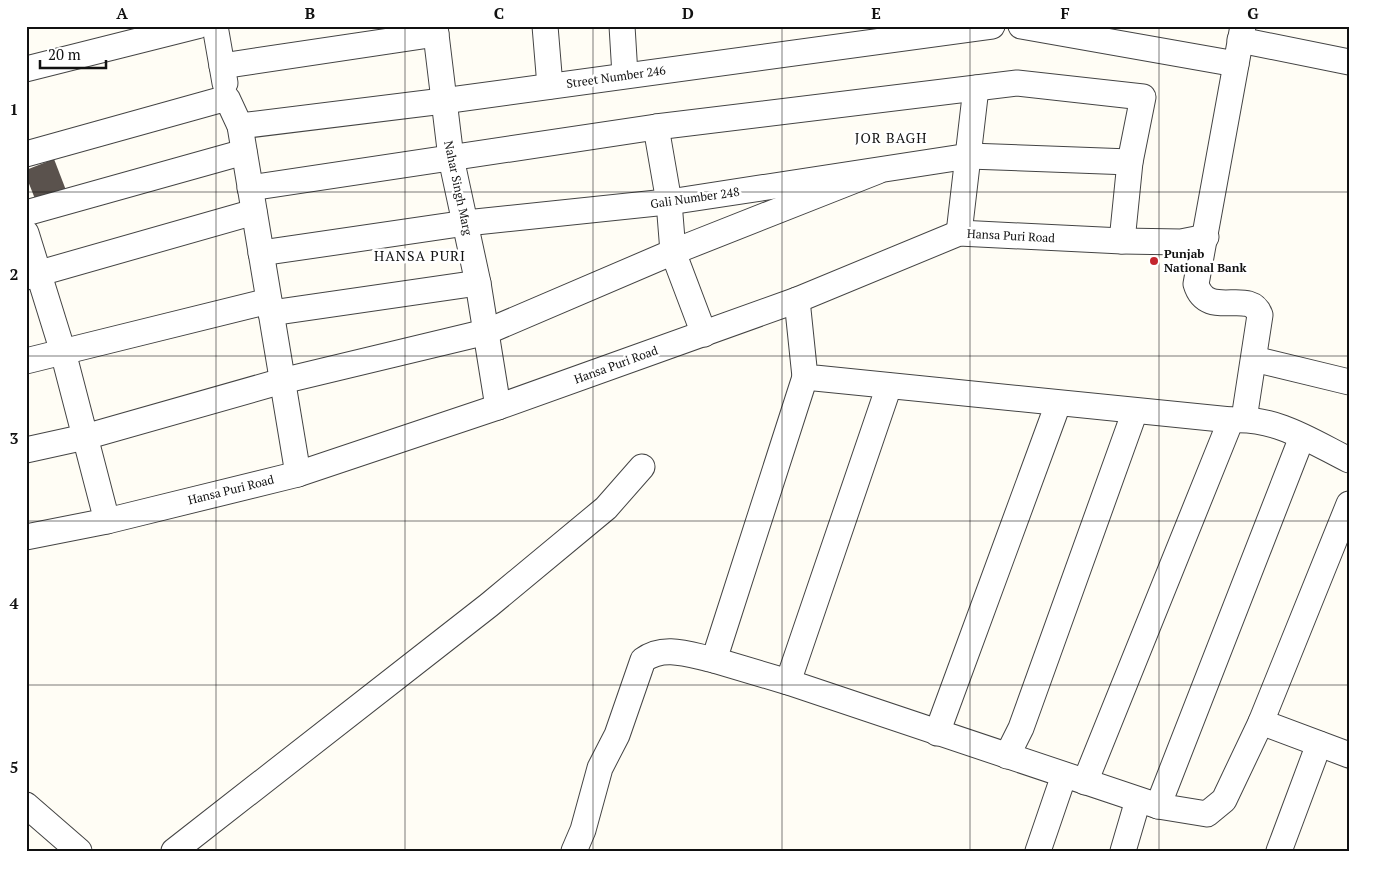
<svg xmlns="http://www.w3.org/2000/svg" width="1375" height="877" viewBox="0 0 1375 877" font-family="'PT Serif',serif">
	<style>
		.building { fill: #5a524d }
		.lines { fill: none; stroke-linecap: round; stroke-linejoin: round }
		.minor-casing { stroke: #444; stroke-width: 27 }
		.minor { stroke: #fff; stroke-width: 25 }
		.grid { fill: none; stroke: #111; stroke-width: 1; stroke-opacity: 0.55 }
		.poi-dot { fill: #c4262e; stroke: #fff; stroke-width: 2 }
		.labels { text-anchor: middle; stroke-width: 5; stroke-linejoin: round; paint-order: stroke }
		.street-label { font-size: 12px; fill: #111; stroke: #fff }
		.poi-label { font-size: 12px; font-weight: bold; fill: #111; stroke: #fff; text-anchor: start }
		.neighbourhood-label { font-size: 14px; letter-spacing: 1px; fill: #111; stroke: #fff }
		.neatline { fill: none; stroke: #111; stroke-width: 2 }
		.grid-label { font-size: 16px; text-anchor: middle; font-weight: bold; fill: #111 }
	</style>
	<rect width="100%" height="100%" fill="#fffdf5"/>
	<polygon class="building" points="54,159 69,198 39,209 26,176 26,170"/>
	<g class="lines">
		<defs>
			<g id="minor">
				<polyline points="215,26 225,83"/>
				<polyline points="435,26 451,158 478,283 498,407"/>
				<polyline points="545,26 550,86"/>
				<polyline points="622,26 625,75"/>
				<polyline points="1021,26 1236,64"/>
				<path d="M1243,26L1196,284C1207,321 1250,287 1260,315L1244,419"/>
				<polyline points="1240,40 1349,62"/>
				<polyline points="222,66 436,34"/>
				<polyline points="26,69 197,26"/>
				<polyline points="240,126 443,101 992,26"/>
				<polyline points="656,127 669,202 673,252 704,334"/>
				<polyline points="26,154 227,98 240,126 298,474"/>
				<polyline points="250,188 656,127 1017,83 1143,97 1130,162 1122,241"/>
				<polyline points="26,213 244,152"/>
				<polyline points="26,233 63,352 107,521"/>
				<polyline points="959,233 976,88"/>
				<polyline points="261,253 466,223 676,201 969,156 1130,162"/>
				<polyline points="26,277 254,212"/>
				<path d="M797,300L805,377L1231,420C1276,417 1311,441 1349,460"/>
				<polyline points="271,313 478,283"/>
				<polyline points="1254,359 1349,382"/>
				<polyline points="26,361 269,301"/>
				<polyline points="805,377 714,660 788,682 1158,806 1207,814 1224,800 1261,722"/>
				<polyline points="26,450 85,437 282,381 486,332 673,252 878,171"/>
				<polyline points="1349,504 1261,722 1349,755"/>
				<polyline points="26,537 107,521 298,474 498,407 797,300 959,233 1122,241 1181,242 1206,237"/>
				<polyline points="788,682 889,386"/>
				<polyline points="937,733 1058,404"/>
				<polyline points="1007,756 1021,728 1135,411"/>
				<polyline points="1085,782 1231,420"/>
				<polyline points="26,805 79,851"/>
				<polyline points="1158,806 1302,437"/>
				<polyline points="174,851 489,605 606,508 642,467"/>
				<path d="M574,851L583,830L600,768L617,735L643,660C664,644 690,655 714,660"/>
				<polyline points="1038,851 1064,775"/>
				<polyline points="1123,851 1138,800"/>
				<polyline points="1279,851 1319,744"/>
			</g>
		</defs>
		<use href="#minor" class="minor-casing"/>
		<use href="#minor" class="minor"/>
	</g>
	<path class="grid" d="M216,26V851M405,26V851M593,26V851M782,26V851M970,26V851M1159,26V851M26,192H1349M26,356H1349M26,521H1349M26,685H1349"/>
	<circle class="poi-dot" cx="1154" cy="261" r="5"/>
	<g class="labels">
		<g class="street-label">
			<text transform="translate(616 77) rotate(-8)" y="4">Street Number 246</text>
			<text transform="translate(458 188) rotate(78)" y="4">Nahar Singh Marg</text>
			<text transform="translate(695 198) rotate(-8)" y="4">Gali Number 248</text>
			<text transform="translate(1011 236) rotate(3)" y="4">Hansa Puri Road</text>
			<text transform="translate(616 365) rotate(-20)" y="4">Hansa Puri Road</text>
			<text transform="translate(231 490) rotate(-14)" y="4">Hansa Puri Road</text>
		</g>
		<g class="poi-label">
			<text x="1164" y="258">Punjab<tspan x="1164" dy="14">National Bank</tspan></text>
		</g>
		<g class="neighbourhood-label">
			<text x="891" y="143">JOR BAGH</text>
			<text x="420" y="261">HANSA PURI</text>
		</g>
	</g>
	<rect width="1375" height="877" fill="none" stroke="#ffffff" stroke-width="55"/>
	<path d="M40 60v8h66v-8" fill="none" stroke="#111111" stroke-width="2.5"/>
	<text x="48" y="60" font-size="15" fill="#111111" stroke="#ffffff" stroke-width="4" paint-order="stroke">20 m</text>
	<rect x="28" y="28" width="1320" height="822" class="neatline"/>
	<g class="grid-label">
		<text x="122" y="19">A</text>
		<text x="310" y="19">B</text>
		<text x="499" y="19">C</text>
		<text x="688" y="19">D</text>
		<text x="876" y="19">E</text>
		<text x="1065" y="19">F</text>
		<text x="1253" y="19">G</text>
		<text x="14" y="115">1</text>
		<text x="14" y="280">2</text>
		<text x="14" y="444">3</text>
		<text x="14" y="609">4</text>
		<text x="14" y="773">5</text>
	</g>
</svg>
